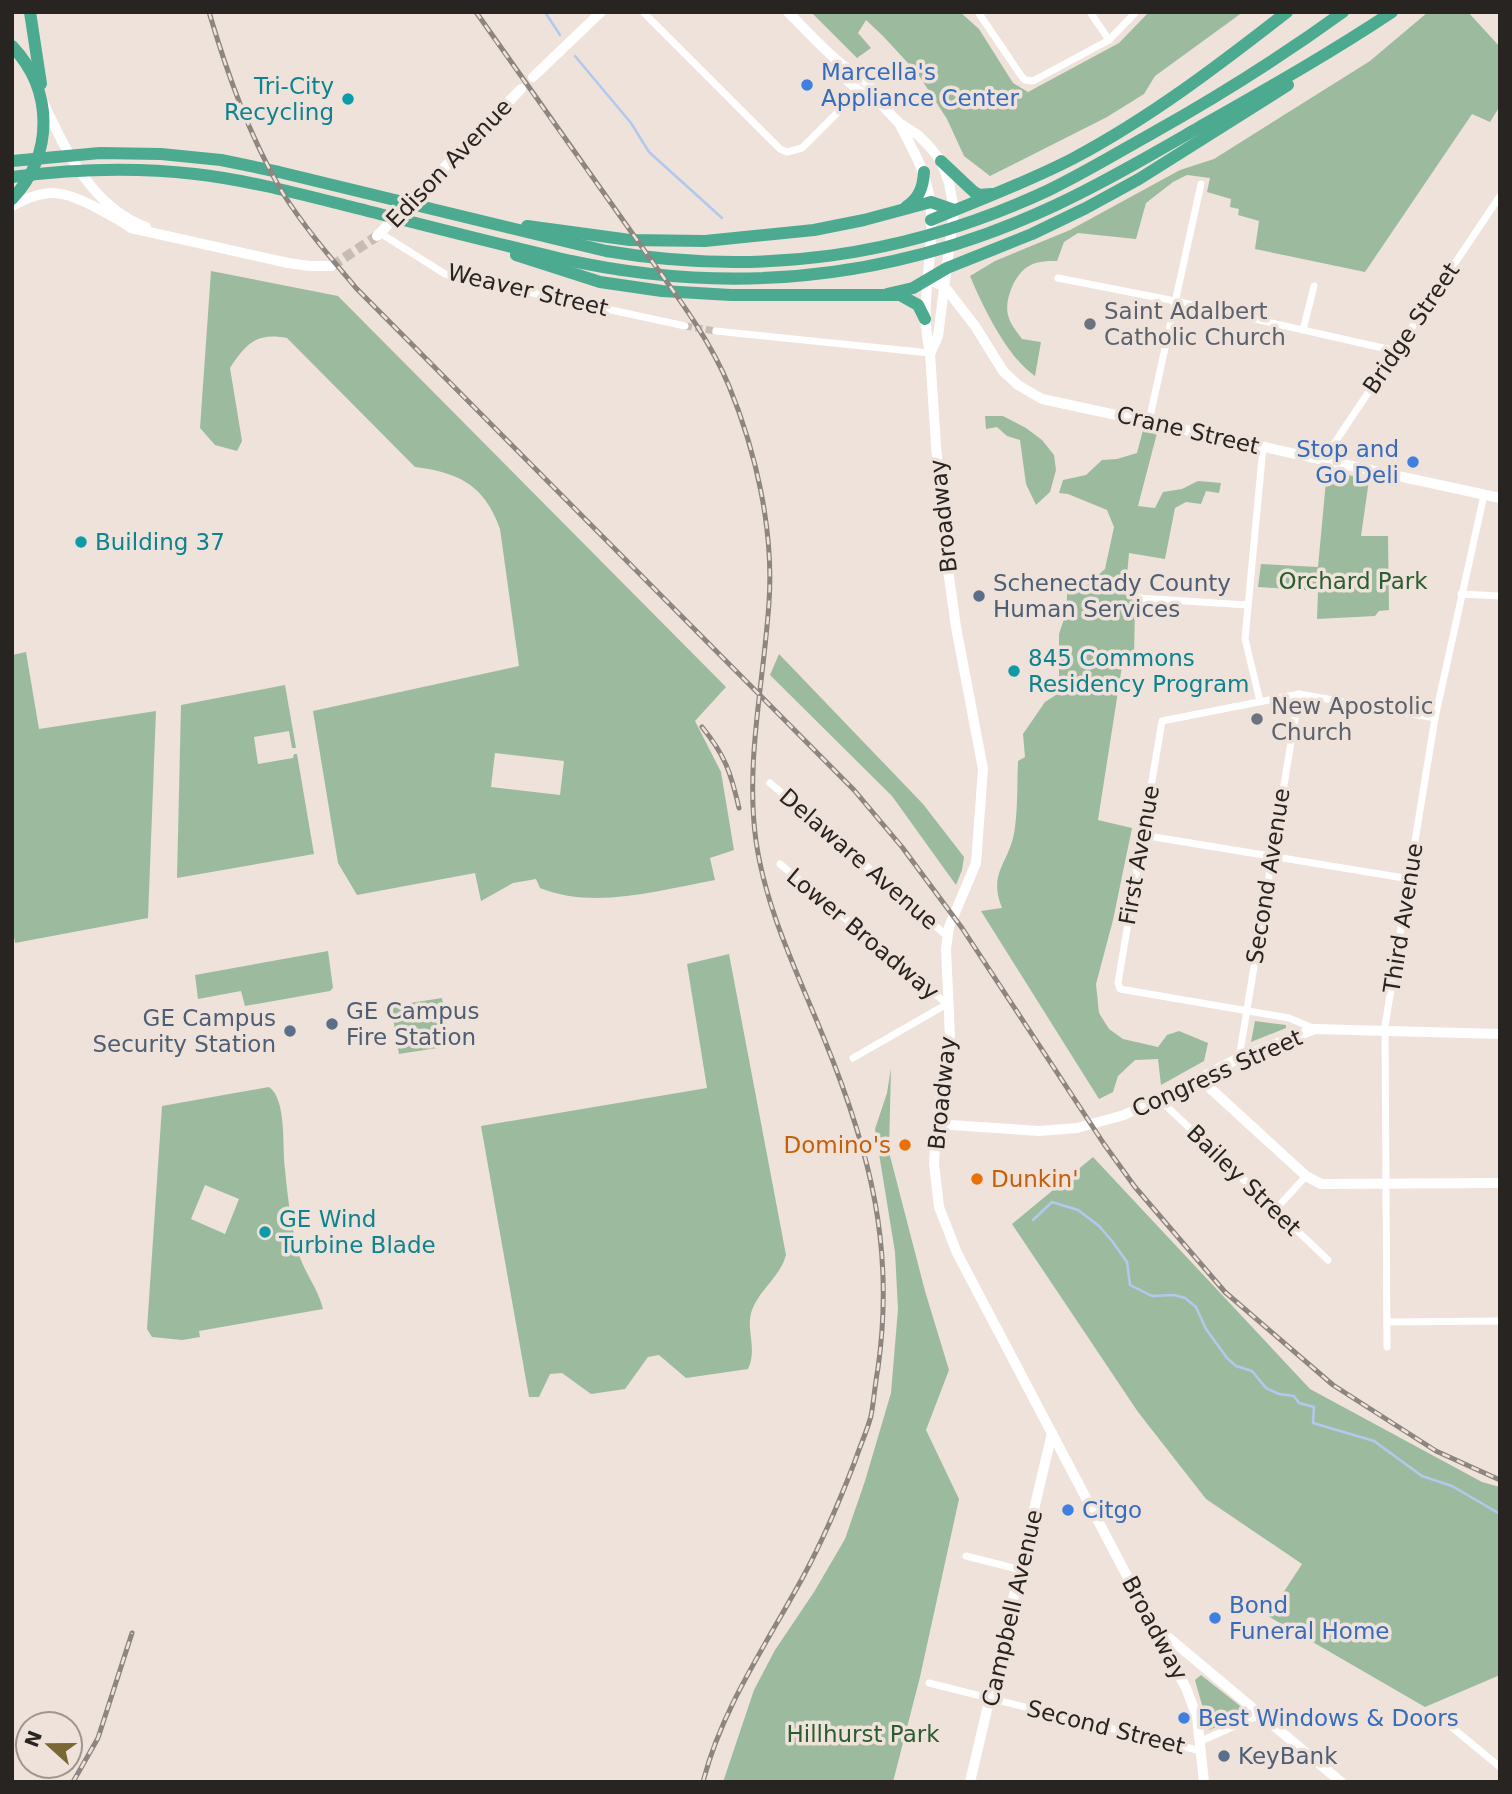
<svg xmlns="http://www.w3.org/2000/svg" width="1512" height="1794" viewBox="0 0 1512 1794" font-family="'DejaVu Sans',sans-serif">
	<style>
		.green { fill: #9cbb9e; fill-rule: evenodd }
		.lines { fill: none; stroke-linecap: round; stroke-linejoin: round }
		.stream { stroke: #b1c9ee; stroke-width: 2.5 }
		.street-tunnel { stroke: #c6bcb5; stroke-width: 7; stroke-dasharray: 7 3.5; stroke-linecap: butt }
		.secondary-tunnel { stroke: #c6bcb5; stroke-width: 10; stroke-dasharray: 10 5; stroke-linecap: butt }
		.street { stroke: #fff; stroke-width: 7 }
		.secondary { stroke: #fff; stroke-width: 10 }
		.highway { stroke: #4caa90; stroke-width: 12 }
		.rail-casing { stroke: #8d857f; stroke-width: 5 }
		.rail { stroke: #eee2da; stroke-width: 2.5; stroke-dasharray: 8; stroke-linecap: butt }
		.shop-dot { fill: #3f7fe0; stroke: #eee2da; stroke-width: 2.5 }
		.culture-dot { fill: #0f9aa8; stroke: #eee2da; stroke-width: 2.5 }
		.worship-dot { fill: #6b7280; stroke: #eee2da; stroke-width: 2.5 }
		.service-dot { fill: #5c6f8a; stroke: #eee2da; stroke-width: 2.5 }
		.food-dot { fill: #e8710a; stroke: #eee2da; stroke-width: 2.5 }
		.labels { text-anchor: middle; stroke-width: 7; stroke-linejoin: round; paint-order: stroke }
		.shop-label { font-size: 23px; fill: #366cbe; stroke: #eee2da; text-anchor: start }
		.culture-label { font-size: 23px; fill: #0d838f; stroke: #eee2da; text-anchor: start }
		.street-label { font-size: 23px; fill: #282421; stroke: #eee2da }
		.worship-label { font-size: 23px; fill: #5b616d; stroke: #eee2da; text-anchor: start }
		.park-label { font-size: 23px; fill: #2c5d31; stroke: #eee2da }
		.service-label { font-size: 23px; fill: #4e5e75; stroke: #eee2da; text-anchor: start }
		.food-label { font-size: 23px; fill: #c56008; stroke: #eee2da; text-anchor: end }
	</style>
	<rect width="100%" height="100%" fill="#eee2da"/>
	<g class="green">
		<polygon points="811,12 960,12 979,29 1013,83 1028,92 1119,43 1149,12 1176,12 1178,14 1180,12 1243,12 1155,76 1144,94 1107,117 990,176 964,156 947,119 918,74 883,36 866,20 858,33 871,48 857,58"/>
		<path d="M1428,12H1468L1500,47V106L1490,122L1472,114L1365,272L1255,249L1259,221L1238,215L1239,209L1230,207L1231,199L1207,192L1210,178L1187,175L1173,182L1146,203L1136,239L1078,233L1064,242L1057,261C1047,261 1038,261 1029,266C1015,273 1004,300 1008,315C1010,324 1017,332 1022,339L1041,342L1035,376C1007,357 983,307 970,276L995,261L1070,230L1180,170L1214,159L1370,61Z"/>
		<path d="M211,271L338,296L726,687L695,721L721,772L734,850L710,858L715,880C660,890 594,910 540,888L536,879L513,883L481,901L475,873L357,895L338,863L313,711L519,666L500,529C484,485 460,473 415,467L287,338C256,332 246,344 230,368L242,441L237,451L215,445L200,428ZM495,753L564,761L560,795L491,787Z"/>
		<polygon points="985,416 1003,416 1026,428 1042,440 1054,455 1056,470 1050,492 1036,505 1026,484 1020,440 1007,436 997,427 986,429"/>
		<path d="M1143,430L1157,433L1138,506L1155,508L1163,492L1182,489L1198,481L1221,483L1219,493L1206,491L1201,504L1186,502L1175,508L1165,559L1129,553L1126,587L1135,605L1134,659L1122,666L1098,820L1132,828L1113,920L1096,984L1099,1013L1109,1029L1123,1039L1158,1047L1167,1035L1179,1031L1208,1043L1204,1061L1161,1085L1158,1059L1135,1060L1118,1076L1113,1092L1099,1099L981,911L1002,908C987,871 1011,863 1015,827C1018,805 1017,783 1018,761L1025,757L1023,734L1045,702L1059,693V634L1067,610V593L1086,586L1105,569L1114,527L1107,510L1068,494L1059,493L1063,480L1086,475L1102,460L1117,459L1137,453Z"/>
		<polygon points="1327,470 1369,480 1361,536 1388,536 1389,610 1379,611 1375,616 1317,619 1318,591 1258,587 1261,564 1318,567"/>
		<polygon points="26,652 39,729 156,711 148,918 15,943 12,924 12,655"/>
		<polygon points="779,654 923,804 964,857 962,870 956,885 892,796 770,675"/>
		<polygon points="285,685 296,748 292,748 289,731 254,737 258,764 293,758 294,754 297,754 314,854 177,878 181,705"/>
		<polygon points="328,951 333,988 330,991 245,1006 241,991 198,999 195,975"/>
		<path d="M729,954L786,1255C780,1277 760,1289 752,1310C745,1330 758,1348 748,1369L686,1378L659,1355L648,1357L625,1389L591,1394L562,1373L550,1374L539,1397H529L481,1126L707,1088L687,964Z"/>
		<polygon points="442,998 450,1046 399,1054 391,1006"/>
		<polygon points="1255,1021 1286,1025 1286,1028 1251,1042"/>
		<polygon points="891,1068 889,1152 925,1291 949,1370 926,1430 959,1499 920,1677 893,1782 723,1782 754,1690 775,1650 814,1592 845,1539 865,1481 891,1393 898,1309 895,1252 875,1129 887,1093"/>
		<path d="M269,1087C287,1099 282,1148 285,1169C287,1193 293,1240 301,1260C308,1278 318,1289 323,1309L199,1331L200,1337L182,1340L152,1337L147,1329L162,1106ZM205,1185L239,1199L225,1234L191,1219Z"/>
		<polygon points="1093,1157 1310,1389 1482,1482 1500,1487 1500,1675 1425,1707 1268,1616 1302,1564 1206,1499 1138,1412 1012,1224"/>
		<polygon points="1201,1675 1249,1713 1209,1730 1195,1680"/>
	</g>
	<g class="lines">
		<g class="stream">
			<polyline points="545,12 560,35"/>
			<polyline points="575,56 631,123 649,152 722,218"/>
			<polyline points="1033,1220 1052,1202 1078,1210 1099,1226 1112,1241 1127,1262 1130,1285 1152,1296 1174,1295 1185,1298 1196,1307 1206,1329 1227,1358 1236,1366 1252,1371 1266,1388 1279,1394 1294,1396 1299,1403 1314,1407 1313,1423 1374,1441 1422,1476 1452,1486 1500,1514"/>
		</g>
		<polyline class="street-tunnel" points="685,326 716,331"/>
		<polyline class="secondary-tunnel" points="332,266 377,236"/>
		<g class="street">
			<polyline points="643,12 780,149 787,152 802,148 859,91"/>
			<polyline points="978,12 1022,77 1025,80 1033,81 1109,40 1136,12"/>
			<polyline points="1090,12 1109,40"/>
			<polyline points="380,233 445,274 685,326"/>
			<polyline points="1058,278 1175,301 1396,351"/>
			<polyline points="1303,330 1314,286"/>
			<polyline points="716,331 930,353"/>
			<polyline points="1149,421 1201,184"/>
			<polyline points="1323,460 1500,196"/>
			<polyline points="1461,594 1500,596"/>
			<polyline points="1139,598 1247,605"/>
			<polyline points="1260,701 1245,639 1263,447"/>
			<polyline points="770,783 947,936"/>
			<polyline points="1142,835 1410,879"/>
			<polyline points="780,864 947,1004 853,1058"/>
			<polyline points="1315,1029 1289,1018 1120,989 1118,983 1162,721 1299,694 1435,718"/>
			<polyline points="1239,1058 1299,694"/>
			<polyline points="1159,1099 1328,1260"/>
			<polyline points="1275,1210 1306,1176"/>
			<polyline points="1387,1322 1500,1321"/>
			<polyline points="1387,1347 1385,1026 1435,718 1484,495"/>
			<polyline points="966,1556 1021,1570"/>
			<polyline points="929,1683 1201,1751"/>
			<polyline points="1449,1725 1500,1767"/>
			<polyline points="1201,1741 1262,1714"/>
		</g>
		<g class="secondary">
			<path d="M788,12C805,29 821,47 839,62C854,75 871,79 877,100"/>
			<polyline points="841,64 848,81 859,91 877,100 899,123 918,135 929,146 941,161 949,183 954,210 938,336 931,352"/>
			<polyline points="533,77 601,12"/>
			<path d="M43,102C66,151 92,207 146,227"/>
			<path d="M899,123C912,148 927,173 930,202C936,253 918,301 930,353L936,446L948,570L956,627L983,769L976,863L949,927L946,949L950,1037L936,1124L934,1164L939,1207L957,1253L1186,1688L1197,1717L1204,1782"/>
			<path d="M12,206C47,187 63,190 97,208C109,215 121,220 131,228L288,263L309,266H332"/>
			<polyline points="377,236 521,89"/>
			<polyline points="927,279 945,287 975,326 1003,371 1018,385 1042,399 1500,498"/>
			<polyline points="1199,1078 1306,1176 1321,1184 1500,1183"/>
			<polyline points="936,1124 1039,1131 1077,1128 1124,1115 1159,1099 1239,1058 1315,1029 1500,1034"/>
			<polyline points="1156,1627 1341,1782"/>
			<polyline points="970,1782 1052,1433"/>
		</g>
		<g class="highway">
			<polyline points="30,12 41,84"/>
			<path d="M12,46C54,90 54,155 12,199"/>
			<path d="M12,161L100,153L161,154L221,160L279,172L606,251C761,277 906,257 1049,190C1084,173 1117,153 1151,134C1217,97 1281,57 1343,12"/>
			<polyline points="941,161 974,192 979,195 991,194"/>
			<path d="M12,177C73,169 134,167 195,174C248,180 300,194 352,207C420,224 489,242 558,258C731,298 896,280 1056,205C1105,182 1151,155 1198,128C1263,91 1329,54 1392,12"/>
			<path d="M906,207C919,198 923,188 924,172"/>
			<path d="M931,220C979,200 1028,182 1074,158C1151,117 1219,65 1287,12"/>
			<polyline points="527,226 630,240 705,241 814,230 864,220 931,202 954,210"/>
			<polyline points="516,255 600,282 662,291 731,295 900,295 918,305 925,319"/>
			<polyline points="887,294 913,288 947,268 1032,234 1086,208 1139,179 1288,85"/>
		</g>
		<defs>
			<g id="rail">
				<path d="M209,12C228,76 250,138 284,195C305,228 331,258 356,288L854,790L902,847L962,928L1104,1144L1135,1187L1225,1292L1333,1385L1436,1451L1500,1480"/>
				<path d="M476,12C529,88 583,164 637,240C669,286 707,333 729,386C756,452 774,530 769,602C764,681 745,762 756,841C766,911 799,976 825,1041C870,1152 895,1247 878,1368C875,1384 874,1400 871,1416C867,1431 860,1446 855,1461C840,1500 824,1538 804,1575C768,1642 722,1707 703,1782"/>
				<path d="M702,727C725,755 731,773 739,808"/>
				<polyline points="73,1782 98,1738 132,1633"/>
			</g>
		</defs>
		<use href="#rail" class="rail-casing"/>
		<use href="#rail" class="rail"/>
	</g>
	<g class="shop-dot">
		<circle cx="807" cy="85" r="7"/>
		<circle cx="1413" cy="462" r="7"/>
		<circle cx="1068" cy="1510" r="7"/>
		<circle cx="1215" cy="1618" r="7"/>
		<circle cx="1184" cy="1718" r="7"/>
	</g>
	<g class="culture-dot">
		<circle cx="348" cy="99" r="7"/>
		<circle cx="81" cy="542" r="7"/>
		<circle cx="1014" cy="671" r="7"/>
		<circle cx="265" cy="1232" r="7"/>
	</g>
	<g class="worship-dot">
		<circle cx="1090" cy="324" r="7"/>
		<circle cx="1257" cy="719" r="7"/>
	</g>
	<g class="service-dot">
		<circle cx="979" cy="596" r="7"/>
		<circle cx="332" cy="1024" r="7"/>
		<circle cx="290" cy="1031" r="7"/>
		<circle cx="1224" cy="1756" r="7"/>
	</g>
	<g class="food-dot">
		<circle cx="905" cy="1145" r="7"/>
		<circle cx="977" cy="1179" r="7"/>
	</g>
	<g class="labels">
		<g class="shop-label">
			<text x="821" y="80">Marcella's<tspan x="821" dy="26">Appliance Center</tspan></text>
			<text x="1399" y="457" text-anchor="end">Stop and<tspan x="1399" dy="26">Go Deli</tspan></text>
			<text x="1082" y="1518">Citgo</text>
			<text x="1229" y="1613">Bond<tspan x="1229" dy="26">Funeral Home</tspan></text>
			<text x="1198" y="1726">Best Windows &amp; Doors</text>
		</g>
		<g class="culture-label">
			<text x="334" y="94" text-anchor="end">Tri-City<tspan x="334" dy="26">Recycling</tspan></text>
			<text x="95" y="550">Building 37</text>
			<text x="1028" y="666">845 Commons<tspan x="1028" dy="26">Residency Program</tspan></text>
			<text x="279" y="1227">GE Wind<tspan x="279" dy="26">Turbine Blade</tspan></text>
		</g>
		<g class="street-label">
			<text transform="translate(449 163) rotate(-46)" y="8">Edison Avenue</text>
			<text transform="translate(528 290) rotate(13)" y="8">Weaver Street</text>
			<text transform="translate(1411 328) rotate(-56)" y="8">Bridge Street</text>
			<text transform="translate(1188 430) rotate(13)" y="8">Crane Street</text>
			<text transform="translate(943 516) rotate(-96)" y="8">Broadway</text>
			<text transform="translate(1139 855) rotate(-80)" y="8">First Avenue</text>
			<text transform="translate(859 859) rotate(41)" y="8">Delaware Avenue</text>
			<text transform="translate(1268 876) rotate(-81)" y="8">Second Avenue</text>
			<text transform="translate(1403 918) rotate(-81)" y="8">Third Avenue</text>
			<text transform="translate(863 934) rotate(40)" y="8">Lower Broadway</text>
			<text transform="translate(1217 1073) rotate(-24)" y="8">Congress Street</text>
			<text transform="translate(942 1093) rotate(-84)" y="8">Broadway</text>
			<text transform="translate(1244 1180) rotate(44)" y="8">Bailey Street</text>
			<text transform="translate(1012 1608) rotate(-77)" y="8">Campbell Avenue</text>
			<text transform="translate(1155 1628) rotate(62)" y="8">Broadway</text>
			<text transform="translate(1106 1727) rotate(14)" y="8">Second Street</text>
		</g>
		<g class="worship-label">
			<text x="1104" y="319">Saint Adalbert<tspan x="1104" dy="26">Catholic Church</tspan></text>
			<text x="1271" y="714">New Apostolic<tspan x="1271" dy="26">Church</tspan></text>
		</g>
		<g class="park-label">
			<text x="1353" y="589">Orchard Park</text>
			<text x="863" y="1742">Hillhurst Park</text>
		</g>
		<g class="service-label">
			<text x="993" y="591">Schenectady County<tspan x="993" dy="26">Human Services</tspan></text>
			<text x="346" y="1019">GE Campus<tspan x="346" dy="26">Fire Station</tspan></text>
			<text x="276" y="1026" text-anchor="end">GE Campus<tspan x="276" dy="26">Security Station</tspan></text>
			<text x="1238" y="1764">KeyBank</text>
		</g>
		<g class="food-label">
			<text x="891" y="1153">Domino's</text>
			<text x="991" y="1187" text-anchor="start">Dunkin'</text>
		</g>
	</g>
	<rect width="1512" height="1794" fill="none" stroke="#282421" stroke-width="28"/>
	<g transform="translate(49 1745) rotate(291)"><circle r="33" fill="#eee2da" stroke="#9f9690" stroke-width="2"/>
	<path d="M0-5L12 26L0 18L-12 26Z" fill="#796735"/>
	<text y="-10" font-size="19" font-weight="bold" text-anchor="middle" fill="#282421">N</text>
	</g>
</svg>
